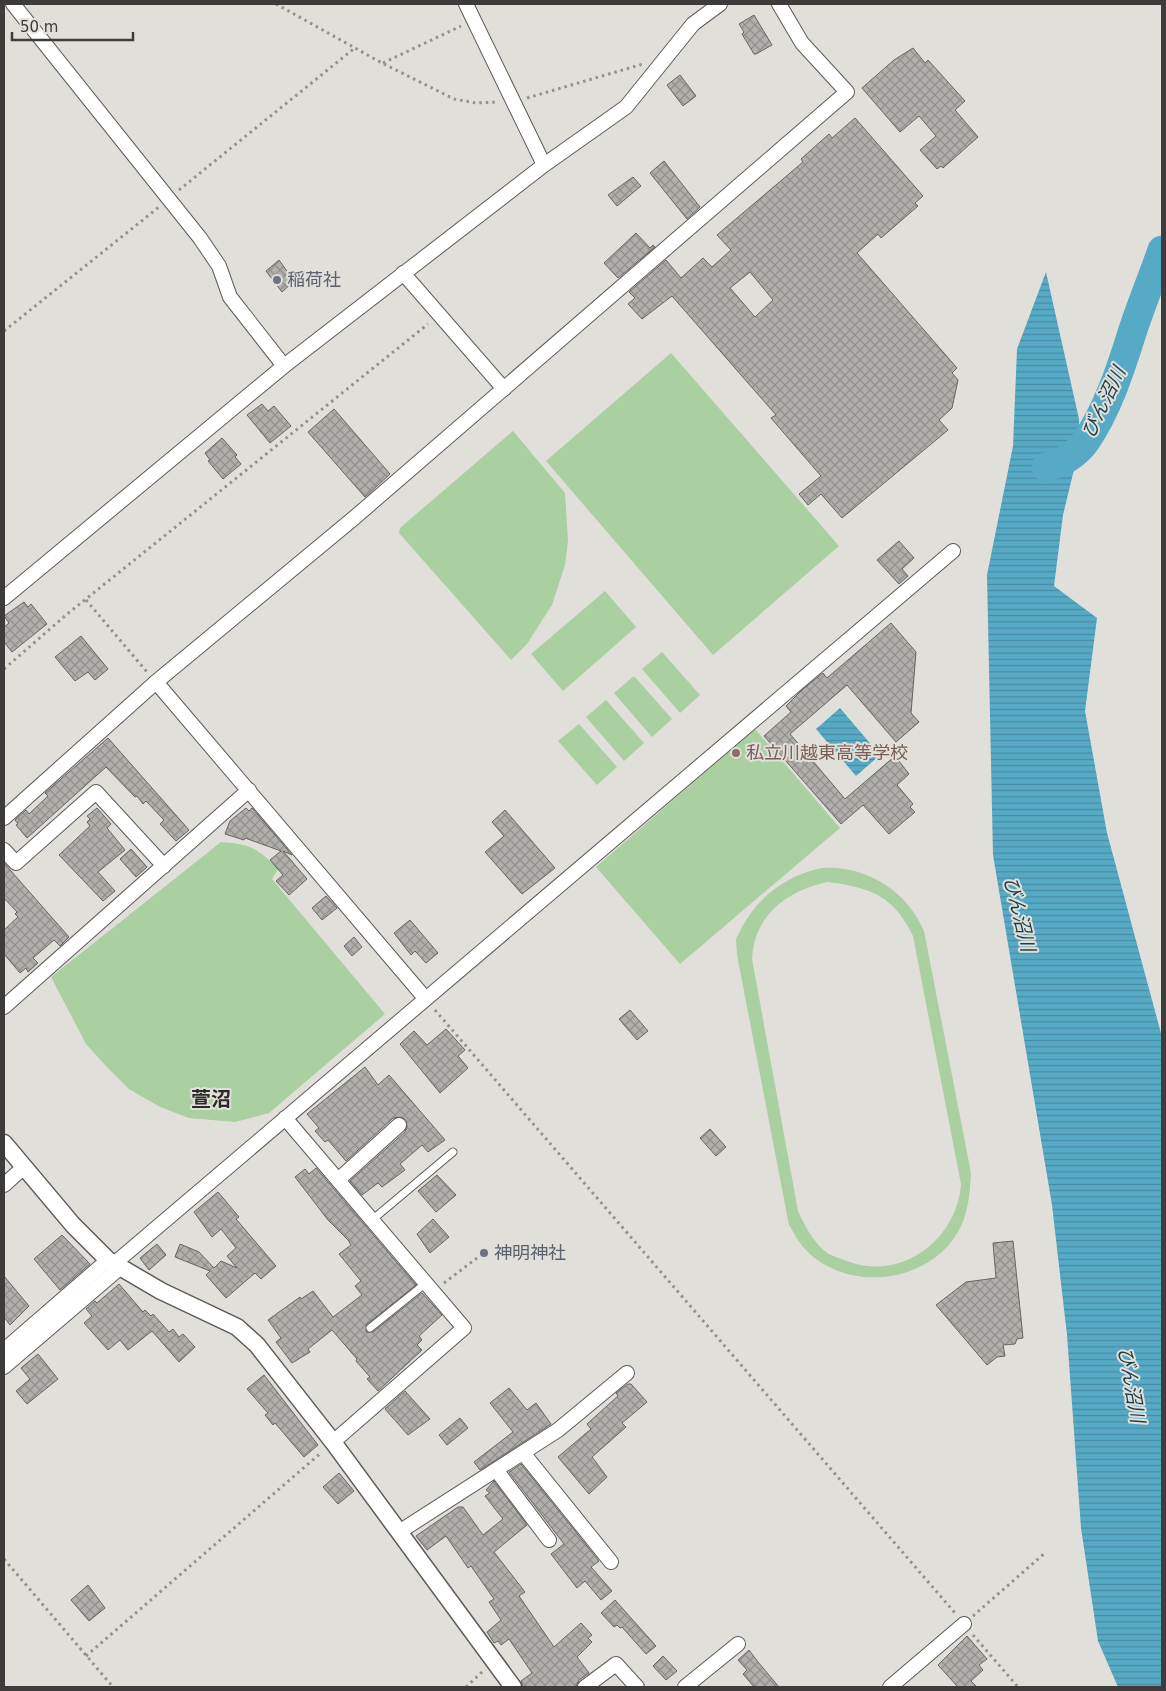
<svg xmlns="http://www.w3.org/2000/svg" width="1166" height="1691" viewBox="0 0 1166 1691" font-family="'DejaVu Sans','Noto Sans JP',sans-serif">
	<style>
		.park { fill: #aacfa0; fill-rule: evenodd }
		.water { fill: url(#water-rules) }
		.lines { fill: none; stroke-linecap: round; stroke-linejoin: round }
		.river { stroke: #56aac5; stroke-width: 29 }
		.building { fill: url(#building-cross-hatch); stroke: #676561; fill-rule: evenodd }
		.service-casing { stroke: #5d5b57; stroke-width: 9 }
		.minor-casing { stroke: #5d5b57; stroke-width: 16 }
		.tertiary-casing { stroke: #5d5b57; stroke-width: 19 }
		.path { stroke: #92918d; stroke-width: 3; stroke-dasharray: 2.5 4; stroke-linecap: butt }
		.service { stroke: #fff; stroke-width: 7 }
		.minor { stroke: #fff; stroke-width: 14 }
		.tertiary { stroke: #fff; stroke-width: 16 }
		.worship-dot { fill: #6b7280; stroke: #e1dfda; stroke-width: 2 }
		.education-dot { fill: #8d6e63; stroke: #e1dfda; stroke-width: 2 }
		.labels { text-anchor: middle; stroke-width: 4; stroke-linejoin: round; paint-order: stroke }
		.worship-label { font-size: 18px; fill: #5b616d; stroke: #e1dfda; text-anchor: start }
		.education-label { font-size: 18px; fill: #785e54; stroke: #e1dfda; text-anchor: start }
		.water-label { font-size: 19px; font-style: italic; fill: #173e49; stroke: #e1dfda }
		.quarter-label { font-size: 20px; font-weight: bold; fill: #2c2a27; stroke: #e1dfda }
	</style>
	<defs>
		<pattern id="water-rules" width="6" height="5" patternUnits="userSpaceOnUse" patternTransform="scale(1.25)"><rect width="6" height="5" fill="#56aac5"/><path d="M0 2.5h6" fill="none" stroke="#488ca1"/></pattern>
		<pattern id="building-cross-hatch" width="8" height="8" patternUnits="userSpaceOnUse" patternTransform="scale(1.25)"><rect width="8" height="8" fill="#b1afab"/><path d="M0 0l8 8M0 8l8-8" fill="none" stroke="#91908c"/></pattern>
	</defs>
	<rect width="100%" height="100%" fill="#e1dfda"/>
	<g class="park">
		<polygon points="671,353 839,546 713,655 546,461"/>
		<polygon points="513,431 565,493 568,541 565,565 552,605 527,644 511,660 399,533 400,528"/>
		<polygon points="605,591 636,627 563,691 531,654"/>
		<polygon points="662,652 700,695 680,713 642,669"/>
		<polygon points="634,676 672,719 652,737 614,693"/>
		<polygon points="606,700 644,743 624,761 586,717"/>
		<polygon points="579,724 617,767 597,785 558,741"/>
		<polygon points="755,729 840,828 680,964 596,867"/>
		<path d="M221,842C250,844 258,848 278,869L272,879L385,1014L269,1113L235,1122L189,1118L160,1107L129,1089L106,1066L86,1044L51,977Z"/>
		<path d="M822,868C866,865 907,891 924,931L971,1173C970,1194 968,1214 958,1232C928,1284 847,1293 806,1250C799,1243 794,1233 789,1225L737,955C737,950 736,944 736,939C737,936 740,932 741,929C757,897 787,875 822,868ZM827,882C870,887 894,896 913,936L961,1184C957,1240 901,1282 847,1261C840,1258 831,1256 826,1252C813,1242 805,1226 798,1211L752,959C754,915 787,891 827,882Z"/>
	</g>
	<g class="water">
		<polygon points="1046,272 1079,419 1079,449 1063,515 1054,586 1097,618 1085,711 1107,833 1162,1037 1162,1687 1118,1687 1098,1641 1081,1528 1067,1335 1052,1205 993,855 987,575 1013,446 1017,349"/>
		<polygon points="840,708 880,755 856,776 816,729"/>
	</g>
	<g class="lines">
		<path class="river" d="M1046,467C1061,464 1077,454 1086,441C1107,410 1120,371 1131,336C1140,307 1152,279 1162,250"/>
	</g>
	<g class="building">
		<polygon points="754,15 772,45 756,54 754,54 742,34 744,32 739,24"/>
		<polygon points="913,48 925,63 928,60 965,101 955,110 978,137 943,168 941,166 937,169 920,150 936,136 919,116 900,132 862,88 894,60"/>
		<polygon points="680,75 696,96 683,106 667,85"/>
		<path d="M855,118L923,196L915,203L918,206L881,238L878,234L857,253L957,368L952,373L958,380L952,408L939,420L948,430L842,518L821,494L808,505L799,494L821,476L771,418L776,415L672,296L642,319L628,304L635,298L629,292L666,260L681,278L703,258L712,267L731,250L717,235L803,162L801,159L829,134L832,138ZM750,272L773,300L755,317L730,288Z"/>
		<polygon points="664,161 700,207 687,219 650,173"/>
		<polygon points="633,177 641,186 617,206 608,195"/>
		<polygon points="636,233 650,248 653,245 655,247 618,278 604,263"/>
		<polygon points="279,260 294,281 282,292 266,271"/>
		<polygon points="262,404 268,411 274,406 291,426 270,443 247,415"/>
		<polygon points="334,409 390,474 365,497 308,432"/>
		<polygon points="222,438 237,455 235,457 241,464 223,479 208,461 210,460 205,453"/>
		<polygon points="899,541 914,558 902,569 908,576 899,584 877,560"/>
		<polygon points="24,602 28,607 31,604 47,624 12,652 4,642 4,627 9,623 4,616"/>
		<polygon points="891,623 916,652 911,713 919,722 896,742 847,685 790,734 845,799 895,756 909,774 897,785 913,804 910,807 915,812 889,834 863,805 841,824 764,736 791,712 786,706 802,690 823,673 827,678"/>
		<polygon points="81,636 108,669 95,680 88,672 75,681 55,657"/>
		<polygon points="108,738 189,830 176,841 160,824 164,820 146,801 143,804 137,796 135,797 106,767 27,838 16,825 18,824 15,820 26,810 29,814 48,796 45,793"/>
		<polygon points="97,808 111,824 107,828 125,850 98,872 115,891 103,901 59,855 90,826 87,822 90,819 87,816"/>
		<polygon points="246,808 249,811 252,808 292,855 283,851 307,879 289,895 276,881 283,875 270,860 281,851 245,838 244,840 225,834 230,821"/>
		<polygon points="505,810 555,868 522,894 485,852 504,836 492,822"/>
		<polygon points="131,849 147,867 136,877 120,859"/>
		<polygon points="4,863 69,937 60,946 54,940 33,958 38,963 28,972 26,968 20,973 4,954 4,930 18,917 15,914 17,912 4,898"/>
		<polygon points="326,896 337,908 322,920 312,908"/>
		<polygon points="410,920 438,953 426,963 415,951 411,955 394,933"/>
		<polygon points="354,937 362,947 352,956 344,946"/>
		<polygon points="630,1010 648,1031 637,1040 619,1019"/>
		<polygon points="446,1029 465,1050 458,1056 468,1068 440,1093 400,1044 414,1031 427,1045"/>
		<polygon points="365,1067 378,1085 389,1075 445,1140 428,1152 422,1145 400,1164 405,1170 382,1187 378,1183 362,1195 350,1181 405,1132 407,1127 406,1120 401,1117 393,1118 346,1161 328,1140 325,1142 315,1131 319,1128 307,1114"/>
		<polygon points="710,1129 726,1147 716,1156 700,1138"/>
		<polygon points="316,1168 416,1285 367,1324 366,1332 373,1332 422,1293 442,1315 419,1336 422,1340 417,1345 422,1350 378,1391 367,1379 370,1377 356,1361 357,1359 332,1330 308,1349 310,1352 292,1363 276,1342 281,1338 268,1320 300,1297 301,1299 313,1291 333,1317 362,1295 355,1286 361,1281 339,1254 351,1245 348,1240 328,1220 295,1177 305,1169 309,1174"/>
		<polygon points="437,1175 456,1195 436,1212 418,1191"/>
		<polygon points="218,1192 239,1217 236,1219 276,1266 261,1279 255,1273 226,1298 206,1275 210,1271 175,1257 180,1244 199,1252 214,1268 221,1261 237,1268 227,1256 236,1248 221,1229 212,1237 194,1212"/>
		<polygon points="433,1219 449,1237 430,1253 417,1234"/>
		<polygon points="62,1235 90,1264 60,1290 34,1259"/>
		<polygon points="1013,1241 1023,1338 1017,1339 1015,1344 1003,1345 1005,1356 997,1357 987,1365 936,1305 966,1282 996,1278 993,1243"/>
		<polygon points="157,1244 166,1255 149,1270 140,1258"/>
		<polygon points="4,1276 29,1306 10,1325 4,1317"/>
		<polygon points="119,1284 143,1312 145,1310 151,1316 153,1314 169,1332 173,1329 179,1337 183,1334 195,1347 179,1362 152,1331 128,1350 120,1340 108,1350 84,1323 92,1316 86,1309 95,1301 97,1303"/>
		<polygon points="38,1354 58,1379 27,1404 16,1391 30,1379 21,1368"/>
		<polygon points="264,1375 318,1445 304,1457 275,1423 273,1425 265,1415 268,1413 247,1389"/>
		<polygon points="628,1384 631,1384 647,1402 622,1423 626,1427 592,1457 607,1477 589,1494 558,1457 591,1429 587,1424 618,1396 616,1393"/>
		<polygon points="509,1388 527,1410 536,1403 551,1424 480,1470 474,1462 513,1432 490,1403"/>
		<polygon points="405,1391 430,1419 408,1435 385,1409"/>
		<polygon points="460,1418 468,1428 447,1445 439,1435"/>
		<polygon points="521,1464 599,1561 591,1567 612,1591 601,1600 585,1581 577,1588 551,1554 564,1544 509,1472"/>
		<polygon points="339,1473 354,1491 338,1504 323,1487"/>
		<polygon points="494,1481 527,1525 494,1552 525,1592 519,1596 554,1647 581,1623 592,1635 588,1638 592,1642 577,1657 589,1673 579,1680 576,1687 523,1687 521,1681 532,1673 509,1639 501,1645 498,1641 494,1643 487,1632 501,1620 489,1602 494,1599 471,1566 468,1568 446,1536 427,1550 416,1536 458,1507 463,1507 483,1535 503,1519 485,1496 490,1493 486,1490"/>
		<polygon points="88,1585 105,1608 89,1621 71,1600"/>
		<polygon points="615,1600 656,1646 646,1654 622,1627 620,1628 617,1625 614,1627 601,1613"/>
		<polygon points="967,1636 987,1659 979,1665 983,1670 971,1681 977,1687 958,1687 938,1665"/>
		<polygon points="749,1650 758,1662 779,1687 754,1687 743,1674 747,1670 738,1660"/>
		<polygon points="663,1656 677,1671 666,1680 653,1666"/>
	</g>
	<g class="lines">
		<defs>
			<g id="service">
				<polyline points="372,1220 453,1152"/>
				<polyline points="370,1328 426,1283"/>
			</g>
			<g id="minor">
				<polyline points="13,4 200,238 219,266 230,297 284,366"/>
				<polyline points="466,4 544,165"/>
				<polyline points="403,273 504,389"/>
				<polyline points="4,598 284,366 544,165 626,107 693,24 720,4"/>
				<polyline points="156,682 425,998"/>
				<polyline points="4,818 156,682 354,518 847,92 802,43 779,4"/>
				<polyline points="4,850 16,863 96,792 164,866"/>
				<polyline points="4,1007 249,790"/>
				<polyline points="285,1118 464,1328 333,1442"/>
				<polyline points="338,1180 399,1125"/>
				<polyline points="4,1185 24,1167"/>
				<polyline points="115,1263 953,551"/>
				<polyline points="4,1350 108,1260"/>
				<polyline points="4,1367 121,1267"/>
				<polyline points="524,1454 611,1562"/>
				<polyline points="497,1471 549,1540"/>
				<polyline points="399,1532 558,1430 627,1373"/>
				<polyline points="585,1687 616,1664 637,1687"/>
				<polyline points="685,1687 738,1644"/>
				<polyline points="890,1687 964,1624"/>
			</g>
			<polyline id="tertiary" points="4,1143 73,1225 108,1260 161,1291 237,1327 257,1345 333,1442 513,1687"/>
		</defs>
		<use href="#service" class="service-casing"/>
		<use href="#minor" class="minor-casing"/>
		<use href="#tertiary" class="tertiary-casing"/>
		<g class="path">
			<polyline points="276,4 382,63 454,99 476,103 498,102"/>
			<polyline points="383,63 461,26"/>
			<polyline points="527,98 643,64"/>
			<polyline points="179,190 356,47"/>
			<polyline points="4,331 159,207"/>
			<polyline points="86,600 147,672"/>
			<polyline points="4,669 66,615 428,324"/>
			<polyline points="435,1010 955,1613"/>
			<polyline points="444,1283 477,1258"/>
			<polyline points="4,1559 113,1687"/>
			<polyline points="973,1616 1046,1552"/>
			<polyline points="973,1635 1018,1687"/>
			<polyline points="86,1656 322,1452"/>
			<polyline points="466,1687 482,1672"/>
		</g>
		<use href="#service" class="service"/>
		<use href="#minor" class="minor"/>
		<use href="#tertiary" class="tertiary"/>
	</g>
	<g class="worship-dot">
		<circle cx="277" cy="280" r="5"/>
		<circle cx="484" cy="1253" r="5"/>
	</g>
	<circle class="education-dot" cx="736" cy="753" r="5"/>
	<g class="labels">
		<g class="worship-label">
			<text x="287" y="286">稲荷社</text>
			<text x="494" y="1259">神明神社</text>
		</g>
		<g class="education-label">
			<text x="746" y="759">私立川越東高等学校</text>
		</g>
		<g class="water-label">
			<text transform="translate(1103 402) rotate(-64)" y="7">びん沼川</text>
			<text transform="translate(1020 914) rotate(76)" y="7">びん沼川</text>
			<text transform="translate(1132 1385) rotate(80)" y="7">びん沼川</text>
		</g>
		<g class="quarter-label">
			<text x="211" y="1106">萱沼</text>
		</g>
	</g>
	<rect width="1166" height="1691" fill="none" stroke="#3d3c3a" stroke-width="10"/>
	<path d="M12 32v8h121v-8" fill="none" stroke="#3d3c3a" stroke-width="2.5"/>
	<text x="20" y="32" font-size="15" fill="#3d3c3a" stroke="#e1dfda" stroke-width="4" paint-order="stroke">50 m</text>
</svg>
